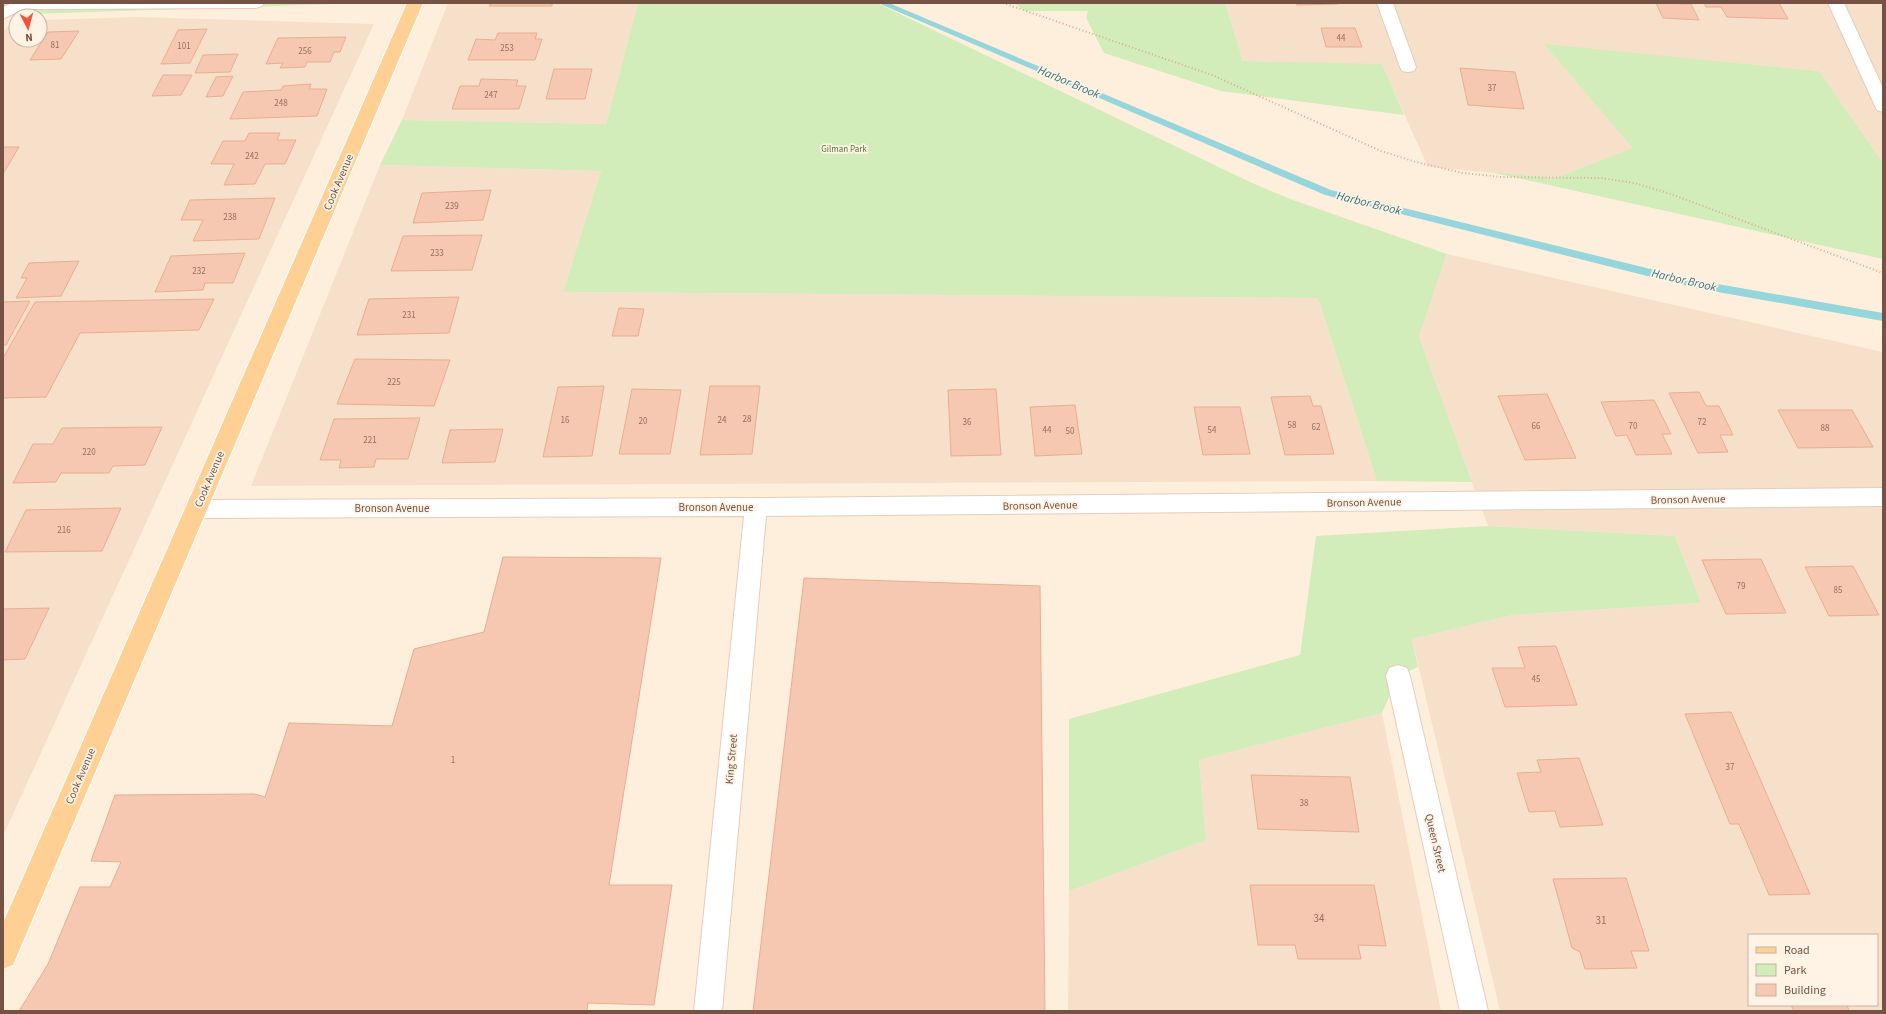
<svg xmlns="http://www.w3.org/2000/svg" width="1886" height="1014" viewBox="0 0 1886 1014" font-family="'Source Sans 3',sans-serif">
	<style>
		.residential { fill: #f7e0ca; fill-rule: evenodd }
		.green { fill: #d2ecba }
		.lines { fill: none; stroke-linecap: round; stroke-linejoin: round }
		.stream { fill: #95d5dc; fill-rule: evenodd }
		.building { fill: #f6c8b2; stroke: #eaad90 }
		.minor-casing { stroke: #e5ccbb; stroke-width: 2 }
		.major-casing { stroke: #fff; stroke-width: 2 }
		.path { stroke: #daac95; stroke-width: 2; stroke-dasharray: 1 2.5; stroke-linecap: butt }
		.minor { fill: #fff; fill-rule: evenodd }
		.major { fill: #ffd093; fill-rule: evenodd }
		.labels { text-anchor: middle; stroke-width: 3.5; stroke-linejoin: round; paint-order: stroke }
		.number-label { font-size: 9px; fill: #95705f }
		.far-park-label { font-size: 9px; fill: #4f7738; stroke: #fff3e5 }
		.street-label { font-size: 11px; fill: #755243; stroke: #fff3e5 }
		.near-number-label { font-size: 11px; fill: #95705f }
		.water-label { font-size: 12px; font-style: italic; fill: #36767d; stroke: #fff3e5 }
	</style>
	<rect width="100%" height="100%" fill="#feefdc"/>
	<g class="residential">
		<polygon points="448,3 638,3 606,124 402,120"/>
		<polygon points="1225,3 1883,3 1883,163 1819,71 1545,45 1634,148 1555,178 1428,167 1382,65 1243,61"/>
		<polygon points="138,17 374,24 3,836 3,32 12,21 16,20 16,40 40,40 40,20"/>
		<polygon points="380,165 601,171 563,292 1318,298 1377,481 251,486"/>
		<path d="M1447,254L1883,352V1011H1500L1412,639L1512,615L1701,603L1675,536L1488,526L1419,337ZM1749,935H1877V1005H1749Z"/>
		<polygon points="1382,713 1441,1011 1068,1011 1069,891 1206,840 1199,760"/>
	</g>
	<g class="green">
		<polygon points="3,3 364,3 3,15"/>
		<polygon points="638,3 877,3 1252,183 1293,200 1447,254 1419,337 1472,482 1377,481 1318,298 563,292 601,171 380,165 402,120 606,124"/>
		<polygon points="1014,3 1225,3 1243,61 1382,64 1404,115 1221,91 1104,53 1086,18 1088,11 1025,11"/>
		<polygon points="1544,44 1819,71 1883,163 1883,259 1490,172 1555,178 1633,148"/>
		<polygon points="1488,526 1675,536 1701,603 1512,615 1412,639 1418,667 1398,676 1382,713 1199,760 1206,840 1069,891 1069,719 1300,655 1316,536"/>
	</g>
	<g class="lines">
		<polygon class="stream" points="878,3 889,3 1331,190 1695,280 1883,313 1883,321 1695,288 1325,195"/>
	</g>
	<g class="building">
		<polygon points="491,3 552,3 552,6 489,6"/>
		<polygon points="1296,3 1337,3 1338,4 1297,5"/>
		<polygon points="1656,3 1691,4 1699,20 1663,18"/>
		<polygon points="1704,3 1779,3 1788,19 1727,17 1721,7 1706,7"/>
		<polygon points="1321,28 1355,28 1362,47 1326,47"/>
		<polygon points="207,29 190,63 161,64 178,30"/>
		<polygon points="79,31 61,59 30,60 48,32"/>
		<polygon points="498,33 537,33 535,39 542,39 535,60 468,60 476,39 495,40"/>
		<polygon points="346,37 340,52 334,52 330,62 307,62 305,67 280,68 283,63 266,64 278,38"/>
		<polygon points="238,54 230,72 195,73 203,55"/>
		<polygon points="1460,68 1515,72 1524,109 1468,105"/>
		<polygon points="554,69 592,69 585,99 546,99"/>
		<polygon points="163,75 192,75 181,95 152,96"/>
		<polygon points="233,76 223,96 206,97 216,77"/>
		<polygon points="481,79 518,80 516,86 526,86 519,109 452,109 460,86 479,86"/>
		<polygon points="311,84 309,89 327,89 317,116 230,119 243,92 281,90 283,86"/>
		<polygon points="249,133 280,133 277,140 296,140 285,164 265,164 255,184 224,185 234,164 211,164 223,141 245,141"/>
		<polygon points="3,147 19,147 3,174"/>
		<polygon points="491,190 483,220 413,223 422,193"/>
		<polygon points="275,198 259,239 193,241 203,220 181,220 190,200"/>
		<polygon points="482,235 472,270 391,271 403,236"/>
		<polygon points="245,253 233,283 205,283 203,290 155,292 171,256"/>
		<polygon points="79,261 61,296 16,298 27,278 21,278 29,263"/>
		<polygon points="459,297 449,333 357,335 369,299"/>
		<polygon points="214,299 199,330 80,333 46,397 3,398 3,358 35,302"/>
		<polygon points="30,301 6,345 3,345 3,302"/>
		<polygon points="619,308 644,309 638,336 612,336"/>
		<polygon points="355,359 450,360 434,406 337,404"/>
		<polygon points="604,386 592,456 543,457 558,387"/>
		<polygon points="710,386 760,386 752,454 700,455"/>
		<polygon points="632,389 681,390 670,454 619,454"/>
		<polygon points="996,389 1001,455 951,456 948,390"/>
		<polygon points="1699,392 1706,406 1719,406 1733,435 1720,435 1728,452 1698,453 1669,393"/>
		<polygon points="1547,394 1576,458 1525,460 1498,396"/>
		<polygon points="1310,396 1313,406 1321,406 1334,454 1285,455 1271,397"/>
		<polygon points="1654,400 1671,434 1662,434 1672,454 1636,455 1627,435 1616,436 1601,402"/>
		<polygon points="1075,405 1082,454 1035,456 1030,407"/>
		<polygon points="1194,407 1240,407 1250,454 1203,455"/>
		<polygon points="1778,410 1852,410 1873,447 1798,448"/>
		<polygon points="420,418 408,459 376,459 374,467 339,468 341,460 320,460 334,419"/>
		<polygon points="162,427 145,465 113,466 109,473 61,473 56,482 13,483 33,444 53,444 62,428"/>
		<polygon points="503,429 495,462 442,463 450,430"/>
		<polygon points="121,508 102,551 5,552 26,510"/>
		<polygon points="503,557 661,558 609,885 672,885 654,1005 588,1003 587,1011 19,1011 48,964 80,887 110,887 121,862 91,861 115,795 254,794 265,797 289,723 392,726 414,649 484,632"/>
		<polygon points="1761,559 1786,613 1726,614 1702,560"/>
		<polygon points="1853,566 1879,615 1829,616 1805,567"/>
		<polygon points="804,578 1040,586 1045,1011 753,1011"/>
		<polygon points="49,608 25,659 3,660 3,609"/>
		<polygon points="1556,646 1577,705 1505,707 1492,668 1525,668 1518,647"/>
		<polygon points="1731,712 1810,894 1769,895 1739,824 1730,824 1685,714"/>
		<polygon points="1579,758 1603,825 1560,827 1555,811 1529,812 1517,773 1541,772 1537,760"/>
		<polygon points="1251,775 1350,777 1359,832 1258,829"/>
		<polygon points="1626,878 1649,951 1631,951 1637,968 1585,969 1580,952 1572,948 1553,879"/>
		<polygon points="1250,885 1374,885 1386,946 1358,945 1361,959 1298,959 1295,945 1258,945"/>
		<polygon points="1791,1005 1847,1005 1849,1011 1794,1011"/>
	</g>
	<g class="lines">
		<defs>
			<g id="minor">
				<polygon points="13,3 264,3 262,6 256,8 34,9 17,12 3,19 3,7"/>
				<polygon points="1377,3 1393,3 1416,67 1414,71 1408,72 1402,71 1400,67"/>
				<polygon points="1828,3 1844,3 1883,88 1883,112 1877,110 1875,106"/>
				<polygon points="1883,488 1883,506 766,516 722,1011 694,1011 744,516 196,518 188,516 185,509 188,502 196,500 756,498"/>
				<polygon points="1398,665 1407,668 1410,676 1488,1011 1460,1011 1386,676 1389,668"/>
			</g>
			<polygon id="major" points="407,3 423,3 13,965 3,969 3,923"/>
		</defs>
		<use href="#minor" class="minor-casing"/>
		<use href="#major" class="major-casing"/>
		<polyline class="path" points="1003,3 1212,75 1381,151 1416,162 1463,173 1502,177 1601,178 1634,183 1668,193 1883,273"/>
		<use href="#minor" class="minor"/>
		<use href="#major" class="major"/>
	</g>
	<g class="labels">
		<g class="number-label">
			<text x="1341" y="41">44</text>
			<text x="55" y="48">81</text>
			<text x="184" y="49">101</text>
			<text x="507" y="51">253</text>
			<text x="305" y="54">256</text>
			<text x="1492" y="91">37</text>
			<text x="491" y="98">247</text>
			<text x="281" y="106">248</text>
			<text x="252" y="159">242</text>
			<text x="452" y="209">239</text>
			<text x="230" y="220">238</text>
			<text x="437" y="256">233</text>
			<text x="199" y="274">232</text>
			<text x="409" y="318">231</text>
			<text x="394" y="385">225</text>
			<text x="747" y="422">28</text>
			<text x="565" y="423">16</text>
			<text x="722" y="423">24</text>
			<text x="643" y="424">20</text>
			<text x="967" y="425">36</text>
			<text x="1702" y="425">72</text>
			<text x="1292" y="428">58</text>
			<text x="1536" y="429">66</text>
			<text x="1633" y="429">70</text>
			<text x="1316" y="430">62</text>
			<text x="1825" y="431">88</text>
			<text x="1047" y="433">44</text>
			<text x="1212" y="433">54</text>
			<text x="1070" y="434">50</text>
			<text x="370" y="443">221</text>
			<text x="89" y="455">220</text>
			<text x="64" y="533">216</text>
			<text x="1741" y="589">79</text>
			<text x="1838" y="593">85</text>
			<text x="1536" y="682">45</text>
			<text x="453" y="763">1</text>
			<text x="1730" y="770">37</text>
			<text x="1304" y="806">38</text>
		</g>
		<g class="far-park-label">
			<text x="844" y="152">Gilman Park</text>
		</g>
		<g class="street-label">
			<text transform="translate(338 182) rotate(-67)" y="4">Cook Avenue</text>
			<text transform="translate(209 479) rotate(-67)" y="4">Cook Avenue</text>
			<text transform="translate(1688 499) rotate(-1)" y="4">Bronson Avenue</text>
			<text transform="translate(1364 502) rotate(-1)" y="4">Bronson Avenue</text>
			<text transform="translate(1040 505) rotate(-1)" y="4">Bronson Avenue</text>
			<text x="716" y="511">Bronson Avenue</text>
			<text x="392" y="512">Bronson Avenue</text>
			<text transform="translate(731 759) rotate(-85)" y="4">King Street</text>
			<text transform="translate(80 776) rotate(-67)" y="4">Cook Avenue</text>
			<text transform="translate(1436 843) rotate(77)" y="4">Queen Street</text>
		</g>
		<g class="near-number-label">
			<text x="1319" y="922">34</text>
			<text x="1601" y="924">31</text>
		</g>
		<g class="water-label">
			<text transform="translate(1069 82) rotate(23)" y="4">Harbor Brook</text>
			<text transform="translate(1369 203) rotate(14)" y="4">Harbor Brook</text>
			<text transform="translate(1684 280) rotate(13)" y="4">Harbor Brook</text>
		</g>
	</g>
	<rect width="1886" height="1014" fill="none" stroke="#755243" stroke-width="8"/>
	<rect x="1748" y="934" width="130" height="72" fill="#fff3e5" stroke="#c8b3a4"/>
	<rect x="1756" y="947" width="20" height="6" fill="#ffd093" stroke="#c8b3a4"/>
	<text x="1784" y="954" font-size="12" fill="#755243">Road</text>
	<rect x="1756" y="964" width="20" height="12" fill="#d2ecba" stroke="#c8b3a4"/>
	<text x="1784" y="974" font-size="12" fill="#755243">Park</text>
	<rect x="1756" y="984" width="20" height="12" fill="#f6c8b2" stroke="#c8b3a4"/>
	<text x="1784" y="994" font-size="12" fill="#755243">Building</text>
	<g transform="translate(28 28) rotate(174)"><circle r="19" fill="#fff3e5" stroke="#c8b3a4"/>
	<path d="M0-3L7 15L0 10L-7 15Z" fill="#f55335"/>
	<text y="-6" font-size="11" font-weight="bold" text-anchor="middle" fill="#755243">N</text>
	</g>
</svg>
